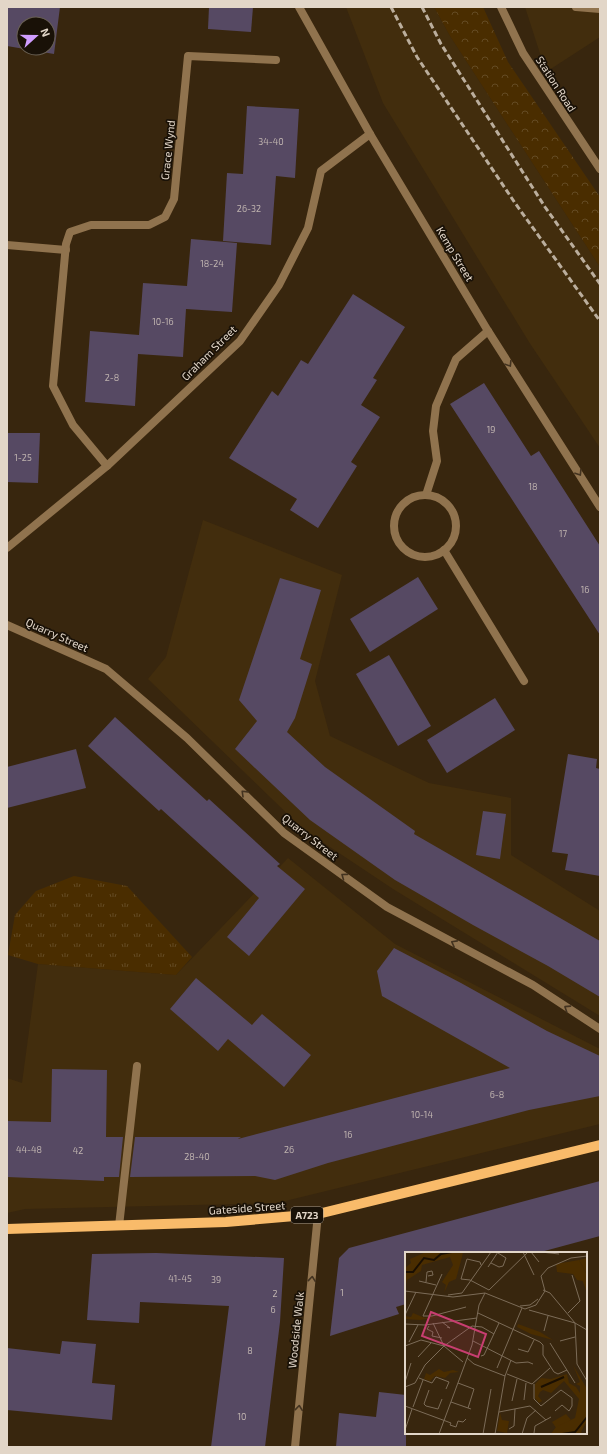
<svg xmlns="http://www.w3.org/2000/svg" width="607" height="1454" viewBox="0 0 607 1454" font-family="'Exo 2',sans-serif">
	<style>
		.built { fill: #422d0d }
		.grass { fill: url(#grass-tufts) }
		.forest { fill: url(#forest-crowns) }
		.building { fill: #564963; fill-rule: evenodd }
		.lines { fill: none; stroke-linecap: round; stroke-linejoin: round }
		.service { stroke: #90734e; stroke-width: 8 }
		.minor { stroke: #90734e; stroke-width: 8 }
		.tertiary { stroke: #90734e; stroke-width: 8 }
		.primary { stroke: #f9bb6a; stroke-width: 10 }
		.rail { stroke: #bbae9d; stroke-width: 3; stroke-dasharray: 6 3; stroke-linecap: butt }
		.oneway { stroke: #433320 }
		.labels { text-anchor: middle; stroke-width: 3.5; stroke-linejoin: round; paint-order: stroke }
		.number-label { font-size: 9px; fill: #bfb3af }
		.shield { fill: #191107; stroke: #a69b8e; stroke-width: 1 }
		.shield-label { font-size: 10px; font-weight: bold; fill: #e2d6c8 }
		.street-label { font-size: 11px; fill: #e2d6c8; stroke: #191107 }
		.inset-river { fill: none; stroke: #1a0f02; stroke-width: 2 }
		.inset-road { fill: none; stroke: #7c6c58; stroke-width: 1 }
		.view { fill: #c83e71; fill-opacity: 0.15; stroke: #c83e71; stroke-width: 2 }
		.inset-edge { fill: none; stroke: #e2d6c8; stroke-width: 2 }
	</style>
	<defs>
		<pattern id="grass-tufts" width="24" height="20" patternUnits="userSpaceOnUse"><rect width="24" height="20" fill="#4a2d00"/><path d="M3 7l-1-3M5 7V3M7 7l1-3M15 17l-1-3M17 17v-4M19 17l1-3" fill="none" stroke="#644b24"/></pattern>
		<pattern id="forest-crowns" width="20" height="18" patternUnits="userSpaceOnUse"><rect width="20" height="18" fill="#4a2d00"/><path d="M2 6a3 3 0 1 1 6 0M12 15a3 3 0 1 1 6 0" fill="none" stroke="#644b24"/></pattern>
	</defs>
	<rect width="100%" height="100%" fill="#38260e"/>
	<g class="built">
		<polygon points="346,7 434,7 450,36 600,267 600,448 529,342 383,103"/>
		<polygon points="525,7 600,7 600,37 546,72"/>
		<polygon points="203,520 342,575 315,681 330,736 429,783 511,798 511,855 600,911 600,1016 393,889 303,829 148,679 166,657"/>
		<polygon points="288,858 395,944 600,1049 600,1124 277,1203 25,1209 7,1213 7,1078 22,1083 38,964 176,975"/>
	</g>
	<polygon class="grass" points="74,876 127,886 192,957 176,975 38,964 8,955 15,915 36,891"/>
	<polygon class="forest" points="434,7 483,7 508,62 600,197 600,267 450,36"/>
	<g class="building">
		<path d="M7,7H60L54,54L7,46ZM24,24H48V48H24Z"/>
		<polygon points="209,7 253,7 251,32 208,29"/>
		<polygon points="247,106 299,109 295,178 276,176 271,245 223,241 227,173 243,174"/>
		<polygon points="191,239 237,243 232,312 186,309 183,357 138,354 135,406 85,402 90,331 139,335 143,283 187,286"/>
		<polygon points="353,294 405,327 373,378 377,380 361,405 380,417 351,462 357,466 318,528 290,510 297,499 229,458 272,391 278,396 301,360 308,364"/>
		<polygon points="484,383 531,456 539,451 600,546 600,635 450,404"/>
		<polygon points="7,433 40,433 38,483 7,482"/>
		<polygon points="418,577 438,609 370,652 350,619"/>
		<polygon points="280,578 321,590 300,659 312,664 295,718 287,732 325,767 415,831 414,834 600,941 600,997 548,966 473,925 395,880 310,820 235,749 257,721 239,700"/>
		<polygon points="389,655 431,726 398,746 356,674"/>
		<polygon points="495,698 515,730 447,773 427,740"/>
		<polygon points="115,717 207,801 209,799 280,864 277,866 305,889 249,956 227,937 259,898 161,809 159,811 88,746"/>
		<polygon points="76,749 86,788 7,808 7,767"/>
		<polygon points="568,754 597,759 596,768 600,769 600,876 565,870 568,854 552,852"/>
		<polygon points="483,811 506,814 500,859 476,855"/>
		<polygon points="394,948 461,983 547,1031 600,1056 600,1096 529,1110 328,1163 275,1180 255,1176 130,1177 135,1137 241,1137 238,1139 510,1068 382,996 377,971"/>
		<polygon points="196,978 252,1025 262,1014 311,1055 284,1087 228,1039 218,1051 170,1009"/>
		<polygon points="52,1069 107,1070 106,1137 123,1137 119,1177 104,1177 104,1181 7,1177 7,1121 51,1122"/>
		<polygon points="600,1181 600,1236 537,1253 406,1253 406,1304 396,1307 399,1314 330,1336 339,1258 349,1248"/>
		<polygon points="156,1253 284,1258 280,1322 265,1447 211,1447 229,1306 140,1302 139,1323 87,1320 92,1254"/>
		<polygon points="62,1341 96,1344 92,1383 115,1385 112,1420 7,1410 7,1348 60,1354"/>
		<polygon points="379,1392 406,1395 406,1447 336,1447 339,1413 376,1417"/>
	</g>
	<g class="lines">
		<g class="service">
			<polyline points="576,7 600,9"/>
			<polyline points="444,550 524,681"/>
			<polyline points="119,1226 137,1066"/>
		</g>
		<g class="minor">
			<polyline points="501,7 523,53 600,169"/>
			<polyline points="7,245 66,250"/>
			<polyline points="107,466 73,425 53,386 66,244 70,232 91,225 149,225 165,217 174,199 188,56 276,60"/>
			<polyline points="426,495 437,461 433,431 436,406 456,359 488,331"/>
			<circle cx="425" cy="526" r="31"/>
			<polyline points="7,548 107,466 240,341 279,285 308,228 321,171 370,134"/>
			<polyline points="295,1447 318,1214"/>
		</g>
		<g class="tertiary">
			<polyline points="299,7 370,134 488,331 600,507"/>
			<polyline points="7,625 106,669 187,738 284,833 387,907 533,985 600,1029"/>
		</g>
		<polyline class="primary" points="7,1229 226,1222 318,1214 600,1145"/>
		<g class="rail">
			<polyline points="391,7 417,57 515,203 600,321"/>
			<polyline points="422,7 441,44 545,207 600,284"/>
		</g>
	</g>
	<defs><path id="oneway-chevron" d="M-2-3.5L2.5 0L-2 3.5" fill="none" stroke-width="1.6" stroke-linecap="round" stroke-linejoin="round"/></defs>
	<g class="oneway">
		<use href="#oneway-chevron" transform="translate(509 364) rotate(58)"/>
		<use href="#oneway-chevron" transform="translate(579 473) rotate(58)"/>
		<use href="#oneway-chevron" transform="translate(244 793) rotate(-136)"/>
		<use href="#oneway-chevron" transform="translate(344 876) rotate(-144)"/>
		<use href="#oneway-chevron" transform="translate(454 943) rotate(-152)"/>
		<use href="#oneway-chevron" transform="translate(567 1008) rotate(-147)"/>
		<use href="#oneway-chevron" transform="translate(312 1279) rotate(-84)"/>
		<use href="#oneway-chevron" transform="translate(299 1408) rotate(-84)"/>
	</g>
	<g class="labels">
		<g class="number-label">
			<text x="271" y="145">34-40</text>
			<text x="249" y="212">26-32</text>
			<text x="212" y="267">18-24</text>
			<text x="163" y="325">10-16</text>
			<text x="112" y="381">2-8</text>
			<text x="491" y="433">19</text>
			<text x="23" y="461">1-25</text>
			<text x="533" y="490">18</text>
			<text x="563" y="537">17</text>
			<text x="585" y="593">16</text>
			<text x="497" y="1098">6-8</text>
			<text x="422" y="1118">10-14</text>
			<text x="348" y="1138">16</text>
			<text x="29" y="1153">44-48</text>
			<text x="289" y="1153">26</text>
			<text x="78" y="1154">42</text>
			<text x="197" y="1160">28-40</text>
			<text x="180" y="1282">41-45</text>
			<text x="216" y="1283">39</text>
			<text x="342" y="1296">1</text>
			<text x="275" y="1297">2</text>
			<text x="273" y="1313">6</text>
			<text x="250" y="1354">8</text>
			<text x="242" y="1420">10</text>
		</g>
		<rect class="shield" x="291" y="1207" width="32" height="16" rx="3"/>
		<g class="shield-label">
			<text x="307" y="1219">A723</text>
		</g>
		<g class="street-label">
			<text transform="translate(556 84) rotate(57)" y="4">Station Road</text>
			<text transform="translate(168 150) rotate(-84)" y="4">Grace Wynd</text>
			<text transform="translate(455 254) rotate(59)" y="4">Kemp Street</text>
			<text transform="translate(209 353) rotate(-45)" y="4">Graham Street</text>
			<text transform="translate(57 635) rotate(24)" y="4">Quarry Street</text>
			<text transform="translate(310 837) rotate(38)" y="4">Quarry Street</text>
			<text transform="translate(247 1208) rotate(-4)" y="4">Gateside Street</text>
			<text transform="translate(296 1330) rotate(-84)" y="4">Woodside Walk</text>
		</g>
	</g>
	<g transform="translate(405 1252)">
		<rect width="182" height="182" fill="#38260e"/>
		<path d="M21,0H58L57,5H45L17,13L16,19L2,28L0,37V16L6,11L5,7ZM182,6V41L177,27L182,23L174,8ZM113,72L135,80L148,88L126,82L112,75ZM95,161L97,168L104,169L102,181L92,179ZM161,162L166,168L146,182L152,177L147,170Z" fill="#4a2d00"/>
		<path d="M45,5H57L51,27L44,30L39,41L41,33L37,30L48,13ZM8,61L20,66L39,64L15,68L0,67V64L6,65ZM168,113L182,137V169L176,180L178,182H146L151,175L170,166L174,147L159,129L146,141L138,138L135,140L133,144L137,149L134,151L130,146V132L136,126L146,127L162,122L164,131L171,135L175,141V134L171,132L175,130ZM34,117L39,120L48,118L54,120L45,121L40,126L30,124L25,129L19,127L21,121L25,123Z" fill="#4a2d00"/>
		<path d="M174,8L182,23L178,29L172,28L168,22L152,20L151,12Z" fill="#4a2d00"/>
		<path class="inset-river" d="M0,20H8L19,6L29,8L36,2L47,0M136,135L159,125M157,182L170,180L182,165"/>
		<path class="inset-road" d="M118,0L129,23M126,0L134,10M136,0L154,2M167,0H181M86,11L94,15L98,14L101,6L93,1M76,13L75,10L62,7L56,27L65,28L84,38L123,0M83,15L93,0M37,22L18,64H27L61,55M14,29L31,33M21,30L22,20L27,19L28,23L23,24M138,38L145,41L170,71L182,78M0,39L48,45L80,41L120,57L131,53L140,39M140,39L136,24L143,16L166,6L182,4M43,43L57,41L86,0M115,54L125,53L133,47M124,58L170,71L172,112L182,129M73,61L135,90L138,93V103L149,120L153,122L162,118M163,61L175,49L167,23M0,63L11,40M37,70L45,76L42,75M28,71L39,94M0,72L20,73L72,66M24,74L22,77L28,80L27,84L37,86M139,79L143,64M68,89L111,111L123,110L128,112M155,89L170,85M4,90L13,73M145,91L170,131M0,94L16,88L39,94M39,94L58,110M113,97L123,100L129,88M76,104L79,103L94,71M13,105L26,91M62,106L69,112L100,124M92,116L117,56M102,122L127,132L145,116M14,126L27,131L31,125L44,130L41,137M0,130L6,111M53,131L69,137L63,156M129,132V147L136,154L156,138L167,146V154L164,159L157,153L150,159M0,135L10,131L20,113L39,94L67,74L77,75L89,82M24,138L19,152L21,154L33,157L37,147M119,148L121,131M107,149L112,127M46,150L66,157M0,154L46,171L45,173L51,175L53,169L58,170L61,167M8,155L18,128M94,160L125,154L141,168M104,177L109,174L110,157M0,178L7,157M129,181L130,174L146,165M34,182L67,93L74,53L80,41M78,182L86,137M90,182L100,124L106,108M117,182L122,166L131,158"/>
		<path class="view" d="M26,60L81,82L73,105L17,84Z"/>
		<rect width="182" height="182" class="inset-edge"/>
	</g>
	<rect width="607" height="1454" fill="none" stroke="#e2d6c8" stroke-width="16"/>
	<g transform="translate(36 36) rotate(69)"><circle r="19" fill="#191107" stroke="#696054"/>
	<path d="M0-3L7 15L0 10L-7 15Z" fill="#d09dff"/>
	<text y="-6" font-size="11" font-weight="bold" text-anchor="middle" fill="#e2d6c8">N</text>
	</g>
</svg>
